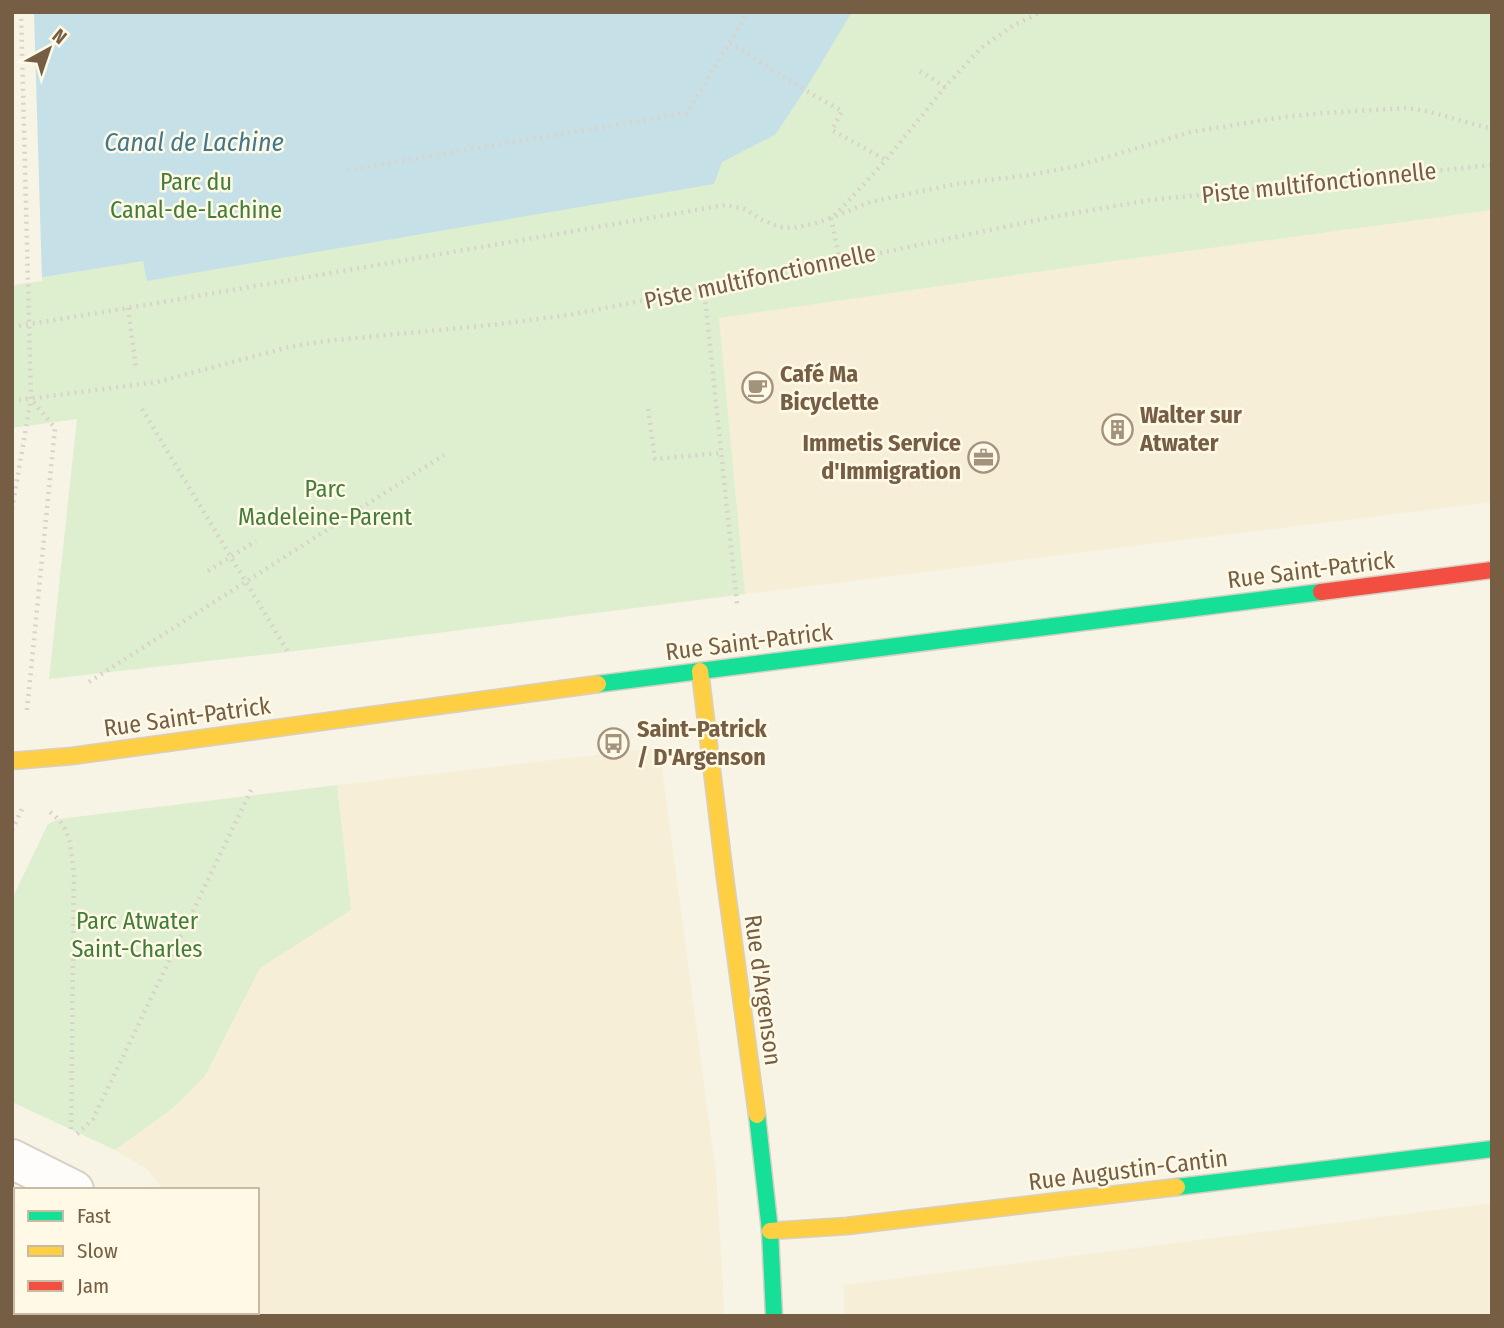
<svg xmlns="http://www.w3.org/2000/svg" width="1504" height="1328" viewBox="0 0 1504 1328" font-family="'Fira Sans Condensed',sans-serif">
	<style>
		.residential { fill: #f6eed7 }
		.green { fill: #ddefce }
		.water { fill: #c6e0e8 }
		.pier { fill: #f7f3e5 }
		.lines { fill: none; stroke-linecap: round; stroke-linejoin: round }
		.street-casing { stroke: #d8d0c4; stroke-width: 42 }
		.fast-casing { stroke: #d7d0c2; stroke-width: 19 }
		.slow-casing { stroke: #d7d0c2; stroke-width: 19 }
		.jam-casing { stroke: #d7d0c2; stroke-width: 19 }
		.path { stroke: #d9d3ca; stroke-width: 4.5; stroke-dasharray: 2 5; stroke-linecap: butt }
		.street { stroke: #fefdfb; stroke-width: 38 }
		.fast { stroke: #16e098; stroke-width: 16 }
		.slow { stroke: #ffcf43; stroke-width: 16 }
		.jam { stroke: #f24e42; stroke-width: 16 }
		.labels { text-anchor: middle; stroke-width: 5; stroke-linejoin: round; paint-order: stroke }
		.park-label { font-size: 24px; fill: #447d3b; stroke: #fff9e6 }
		.street-label { font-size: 24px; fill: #765e44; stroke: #fff9e6 }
		.poi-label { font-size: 24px; font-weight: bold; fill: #765e44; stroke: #fff9e6; text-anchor: start }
		.water-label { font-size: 26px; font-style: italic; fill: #3f7893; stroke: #fff9e6 }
	</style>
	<rect width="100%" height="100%" fill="#f7f3e5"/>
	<g class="residential">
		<polygon points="1492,210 1492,502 745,594 719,318 1106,262"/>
		<polygon points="647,749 655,750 660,753 716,1174 723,1285 724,1316 183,1316 183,1312 257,1312 257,1190 163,1190 147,1169 115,1150 173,1108 205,1076 260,968 351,910 337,785"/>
		<polygon points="1492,1203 1492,1316 844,1316 844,1285"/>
	</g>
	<g class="green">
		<polygon points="12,12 1492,12 1492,210 1106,262 719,318 745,594 288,652 49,679 77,419 12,428"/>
		<polygon points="337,785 351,910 260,968 205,1076 173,1108 115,1150 12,1102 12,899 48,824 59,819"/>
		<polygon points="12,1234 16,1236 16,1312 66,1312 66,1316 12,1316"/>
	</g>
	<polygon class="water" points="12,12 852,12 805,90 775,135 722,162 714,184 147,281 143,261 12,282"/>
	<polygon class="pier" points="12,12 34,12 42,281 13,285"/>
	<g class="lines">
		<defs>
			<g id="street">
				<polyline points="12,1159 74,1190"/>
				<polyline points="132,1312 132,1316"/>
			</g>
			<g id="fast">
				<polyline points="598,684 1321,592"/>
				<polyline points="757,1115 770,1231 774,1316"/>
				<polyline points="1177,1187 1492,1149"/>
			</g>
			<g id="slow">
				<polyline points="700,671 725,878 757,1115"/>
				<polyline points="12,761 72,756 598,684"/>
				<polyline points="770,1231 847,1226 1177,1187"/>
			</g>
			<polyline id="jam" points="1321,592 1492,570"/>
		</defs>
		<use href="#street" class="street-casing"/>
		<use href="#fast" class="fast-casing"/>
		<use href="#slow" class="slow-casing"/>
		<use href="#jam" class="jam-casing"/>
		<g class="path">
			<polyline points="730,43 805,90 842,111 832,130 886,160"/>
			<polyline points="920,71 945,87"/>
			<polyline points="347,170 687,113 748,12"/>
			<polyline points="840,261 831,218 870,202 956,184 1030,175 1077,166 1191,132 1277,118 1323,113 1408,108 1426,111 1492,129"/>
			<polyline points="704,288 737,604"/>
			<polyline points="128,308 136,368"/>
			<polyline points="12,327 128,308 725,205 745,209 760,219 779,227 794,228 816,223 831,218 841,209 886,160 945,87 981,48 1014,25 1041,12"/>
			<polyline points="12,401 157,382 289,347 325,341 491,325 569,315 785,273 1052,217 1150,200 1492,165"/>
			<polyline points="142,409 288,652"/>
			<polyline points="648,409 655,459 721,453"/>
			<polyline points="12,509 31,399 21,12"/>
			<polyline points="208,571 256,541"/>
			<polyline points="89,682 444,455"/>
			<polyline points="27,710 55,428 31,399"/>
			<path d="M50,812C72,828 70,848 74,873L71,1133"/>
			<polyline points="12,830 22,809"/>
			<polyline points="77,1134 93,1119 253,786"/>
		</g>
		<use href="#street" class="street"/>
		<use href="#fast" class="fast"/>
		<use href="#slow" class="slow"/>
		<use href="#jam" class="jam"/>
	</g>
	<defs>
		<symbol id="cafe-ring" viewBox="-11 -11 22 22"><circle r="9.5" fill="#fff9e6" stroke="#a3927c" stroke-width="1.5"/><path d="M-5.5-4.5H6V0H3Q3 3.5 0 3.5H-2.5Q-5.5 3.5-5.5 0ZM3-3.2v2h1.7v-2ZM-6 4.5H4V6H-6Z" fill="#a3927c"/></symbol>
		<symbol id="building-ring" viewBox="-11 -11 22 22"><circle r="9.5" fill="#fff9e6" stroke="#a3927c" stroke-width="1.5"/><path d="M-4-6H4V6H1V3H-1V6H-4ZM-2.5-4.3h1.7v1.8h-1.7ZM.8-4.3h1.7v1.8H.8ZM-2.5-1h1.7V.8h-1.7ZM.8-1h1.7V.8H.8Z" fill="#a3927c"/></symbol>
		<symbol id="office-ring" viewBox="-11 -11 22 22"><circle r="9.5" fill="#fff9e6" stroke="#a3927c" stroke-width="1.5"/><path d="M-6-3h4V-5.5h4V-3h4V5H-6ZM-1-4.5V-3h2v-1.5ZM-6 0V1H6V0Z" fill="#a3927c"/></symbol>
		<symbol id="bus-ring" viewBox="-11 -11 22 22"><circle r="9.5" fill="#fff9e6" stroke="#a3927c" stroke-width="1.5"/><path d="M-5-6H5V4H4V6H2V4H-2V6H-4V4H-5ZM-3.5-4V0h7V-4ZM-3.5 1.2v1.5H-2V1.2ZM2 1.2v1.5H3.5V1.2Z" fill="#a3927c"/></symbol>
	</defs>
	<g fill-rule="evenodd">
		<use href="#cafe-ring" x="740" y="370" width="35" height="35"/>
		<use href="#building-ring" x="1100" y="412" width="35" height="35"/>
		<use href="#office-ring" x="966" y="440" width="35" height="35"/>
		<use href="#bus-ring" x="596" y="726" width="35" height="35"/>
	</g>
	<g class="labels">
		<g class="park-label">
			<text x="196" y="190">Parc du<tspan x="196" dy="28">Canal-de-Lachine</tspan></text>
			<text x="325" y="497">Parc<tspan x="325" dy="28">Madeleine-Parent</tspan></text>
			<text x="137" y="929">Parc Atwater<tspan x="137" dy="28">Saint-Charles</tspan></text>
		</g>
		<g class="street-label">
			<text transform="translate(1319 183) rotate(-6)" y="8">Piste multifonctionnelle</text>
			<text transform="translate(760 277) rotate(-12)" y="8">Piste multifonctionnelle</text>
			<text transform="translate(1311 570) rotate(-7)" y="8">Rue Saint-Patrick</text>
			<text transform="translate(749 642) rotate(-7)" y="8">Rue Saint-Patrick</text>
			<text transform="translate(187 717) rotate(-8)" y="8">Rue Saint-Patrick</text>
			<text transform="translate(763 990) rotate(82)" y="8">Rue d'Argenson</text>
			<text transform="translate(1128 1170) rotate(-7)" y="8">Rue Augustin-Cantin</text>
		</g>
		<g class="poi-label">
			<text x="780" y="382">Café Ma<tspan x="780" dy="28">Bicyclette</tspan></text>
			<text x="1140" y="423">Walter sur<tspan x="1140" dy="28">Atwater</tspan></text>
			<text x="961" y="451" text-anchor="end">Immetis Service<tspan x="961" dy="28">d'Immigration</tspan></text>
			<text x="637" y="737">Saint-Patrick<tspan x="637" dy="28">/ D'Argenson</tspan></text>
		</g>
		<g class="water-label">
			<text x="194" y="151">Canal de Lachine</text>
		</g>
	</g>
	<rect width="1504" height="1328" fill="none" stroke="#765e44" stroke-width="28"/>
	<rect x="14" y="1188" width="245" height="126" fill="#fff9e6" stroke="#c8bba5" stroke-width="2"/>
	<rect x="28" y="1211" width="35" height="10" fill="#16e098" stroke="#c8bba5" stroke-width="2"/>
	<text x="77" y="1223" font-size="21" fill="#765e44">Fast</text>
	<rect x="28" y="1246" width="35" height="10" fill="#ffcf43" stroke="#c8bba5" stroke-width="2"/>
	<text x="77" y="1258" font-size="21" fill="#765e44">Slow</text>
	<rect x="28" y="1281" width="35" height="10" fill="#f24e42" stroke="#c8bba5" stroke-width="2"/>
	<text x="77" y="1293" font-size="21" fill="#765e44">Jam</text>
	<g transform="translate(49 49) rotate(40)" stroke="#fff9e6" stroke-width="5" paint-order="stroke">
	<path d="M0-5L12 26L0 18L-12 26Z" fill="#765e44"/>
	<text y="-10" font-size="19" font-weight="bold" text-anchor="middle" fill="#765e44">N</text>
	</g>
</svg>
